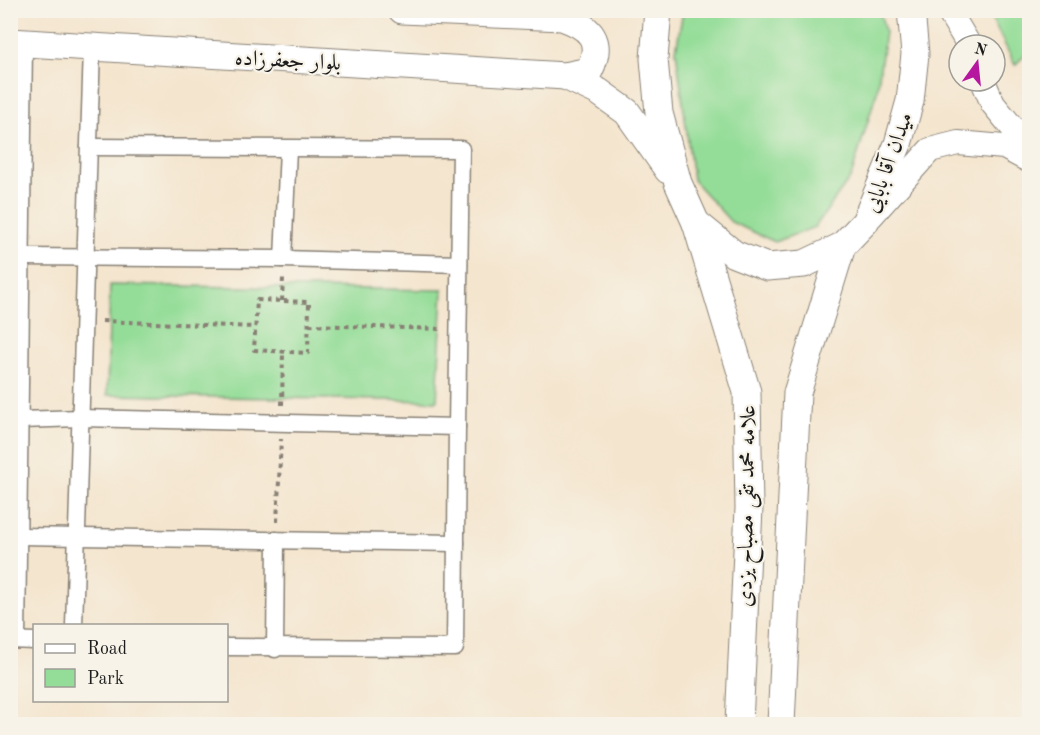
<svg xmlns="http://www.w3.org/2000/svg" width="1040" height="735" viewBox="0 0 1040 735" font-family="'Old Standard TT',Amiri,serif">
	<style>
		.green { fill: #94dd98; stroke: #587c5a; stroke-width: 1.5 }
		.lines { fill: none; stroke-linecap: round; stroke-linejoin: round }
		.street-casing { stroke: #888075; stroke-width: 19 }
		.secondary-casing { stroke: #888075; stroke-width: 26 }
		.primary-casing { stroke: #888075; stroke-width: 29 }
		.path { stroke: #888075; stroke-width: 4; stroke-dasharray: 4.5 4.5; stroke-linecap: butt }
		.street { stroke: #fff; stroke-width: 16 }
		.secondary { stroke: #fff; stroke-width: 24 }
		.primary { stroke: #fff; stroke-width: 27 }
		.labels { text-anchor: middle; stroke-width: 4.5; stroke-linejoin: round; paint-order: stroke }
		.street-label { font-size: 22px; fill: #1c1c1c; stroke: #f7f3e8 }
	</style>
	<rect width="100%" height="100%" fill="#f7f3e8"/>
	<filter id="ink" filterUnits="userSpaceOnUse"><feTurbulence type="fractalNoise" baseFrequency=".0167" numOctaves="2"/><feDisplacementMap in="SourceGraphic" scale="12" xChannelSelector="R" yChannelSelector="G"/><feConvolveMatrix kernelMatrix="1 2 1 2 8 2 1 2 1" color-interpolation-filters="sRGB"/></filter>
	<filter id="wash" filterUnits="userSpaceOnUse"><feTurbulence type="fractalNoise" baseFrequency=".008" numOctaves="4" result="noise"/><feDisplacementMap in="SourceGraphic" scale="24" xChannelSelector="R" yChannelSelector="G"/><feGaussianBlur stdDeviation="1.35" result="paint"/><feColorMatrix in="noise" values="0 0 0 0 0 0 0 0 0 0 0 0 0 0 0 0 0 1.4 0 .05"/><feComposite in="paint" operator="in"/></filter>
	<g filter="url(#wash)">
		<rect width="100%" height="100%" fill="#f4e5ce"/>
		<g class="green">
			<polygon points="683,11 880,11 885,32 877,91 851,177 815,227 775,242 731,222 693,180 676,50"/>
			<polygon points="988,11 1029,11 1029,51 1015,65"/>
			<polygon points="11,146 15,146 11,461 10,146"/>
			<polygon points="110,285 443,290 437,401 107,395"/>
		</g>
	</g>
	<g filter="url(#ink)">
		<g class="lines">
			<defs>
				<g id="street">
					<polyline points="89,147 461,149 457,427"/>
					<polyline points="22,257 283,259 459,264"/>
					<polyline points="283,259 288,149"/>
					<polyline points="21,420 80,418 457,427 455,648 226,647"/>
					<polyline points="20,536 456,543"/>
					<polyline points="74,626 92,47"/>
					<polyline points="10,640 34,641"/>
					<polyline points="17,640 24,43"/>
					<polyline points="275,649 276,540"/>
				</g>
				<g id="secondary">
					<polyline points="948,10 969,45"/>
					<polyline points="983,81 993,104 1030,149"/>
					<polyline points="871,216 930,150 958,143 1004,147 1030,161"/>
				</g>
				<g id="primary">
					<polyline points="658,10 654,59 659,113 678,183 696,223 734,254 767,267 804,264 842,246 865,222 898,144 910,101 915,54 911,10"/>
					<path d="M10,42L565,76L589,71C604,41 591,27 562,17L402,10"/>
					<polyline points="565,76 599,92 627,112 668,170"/>
					<polyline points="696,223 747,392 749,508 739,724"/>
					<polyline points="781,724 797,393 842,246"/>
				</g>
			</defs>
			<use href="#street" class="street-casing"/>
			<use href="#secondary" class="secondary-casing"/>
			<use href="#primary" class="primary-casing"/>
			<g class="path">
				<polygon points="257,300 309,302 308,353 254,350"/>
				<polyline points="282,301 283,278"/>
				<polyline points="102,321 255,327"/>
				<polyline points="309,325 440,329"/>
				<polyline points="282,405 283,352"/>
				<polyline points="277,522 281,439"/>
			</g>
			<use href="#street" class="street"/>
			<use href="#secondary" class="secondary"/>
			<use href="#primary" class="primary"/>
		</g>
	</g>
	<g class="labels">
		<g class="street-label">
			<text transform="translate(288 59) rotate(3)" y="8">بلوار جعفرزاده</text>
			<text transform="translate(887 162) rotate(-70)" y="8">میدان آقا بابایی</text>
			<text transform="translate(745 506) rotate(-89)" y="8">علامه محمد تقی مصباح یزدی</text>
		</g>
	</g>
	<rect width="1040" height="735" fill="none" stroke="#f7f3e8" stroke-width="36"/>
	<rect x="33" y="624" width="195" height="78" fill="#f7f3e8" stroke="#9f9d96" stroke-width="1.5"/>
	<rect x="45" y="644" width="30" height="9" fill="#ffffff" stroke="#9f9d96" stroke-width="1.5"/>
	<text x="87" y="654" font-size="18" fill="#1c1c1c">Road</text>
	<rect x="45" y="669" width="30" height="18" fill="#94dd98" stroke="#9f9d96" stroke-width="1.5"/>
	<text x="87" y="684" font-size="18" fill="#1c1c1c">Park</text>
	<g transform="translate(977 63) rotate(15)"><circle r="28" fill="#f7f3e8" stroke="#9f9d96" stroke-width="1.5"/>
	<path d="M0-4.5L10 22L0 15L-10 22Z" fill="#b5179e"/>
	<text y="-9" font-size="16" font-weight="bold" text-anchor="middle" fill="#1c1c1c">N</text>
	</g>
</svg>
